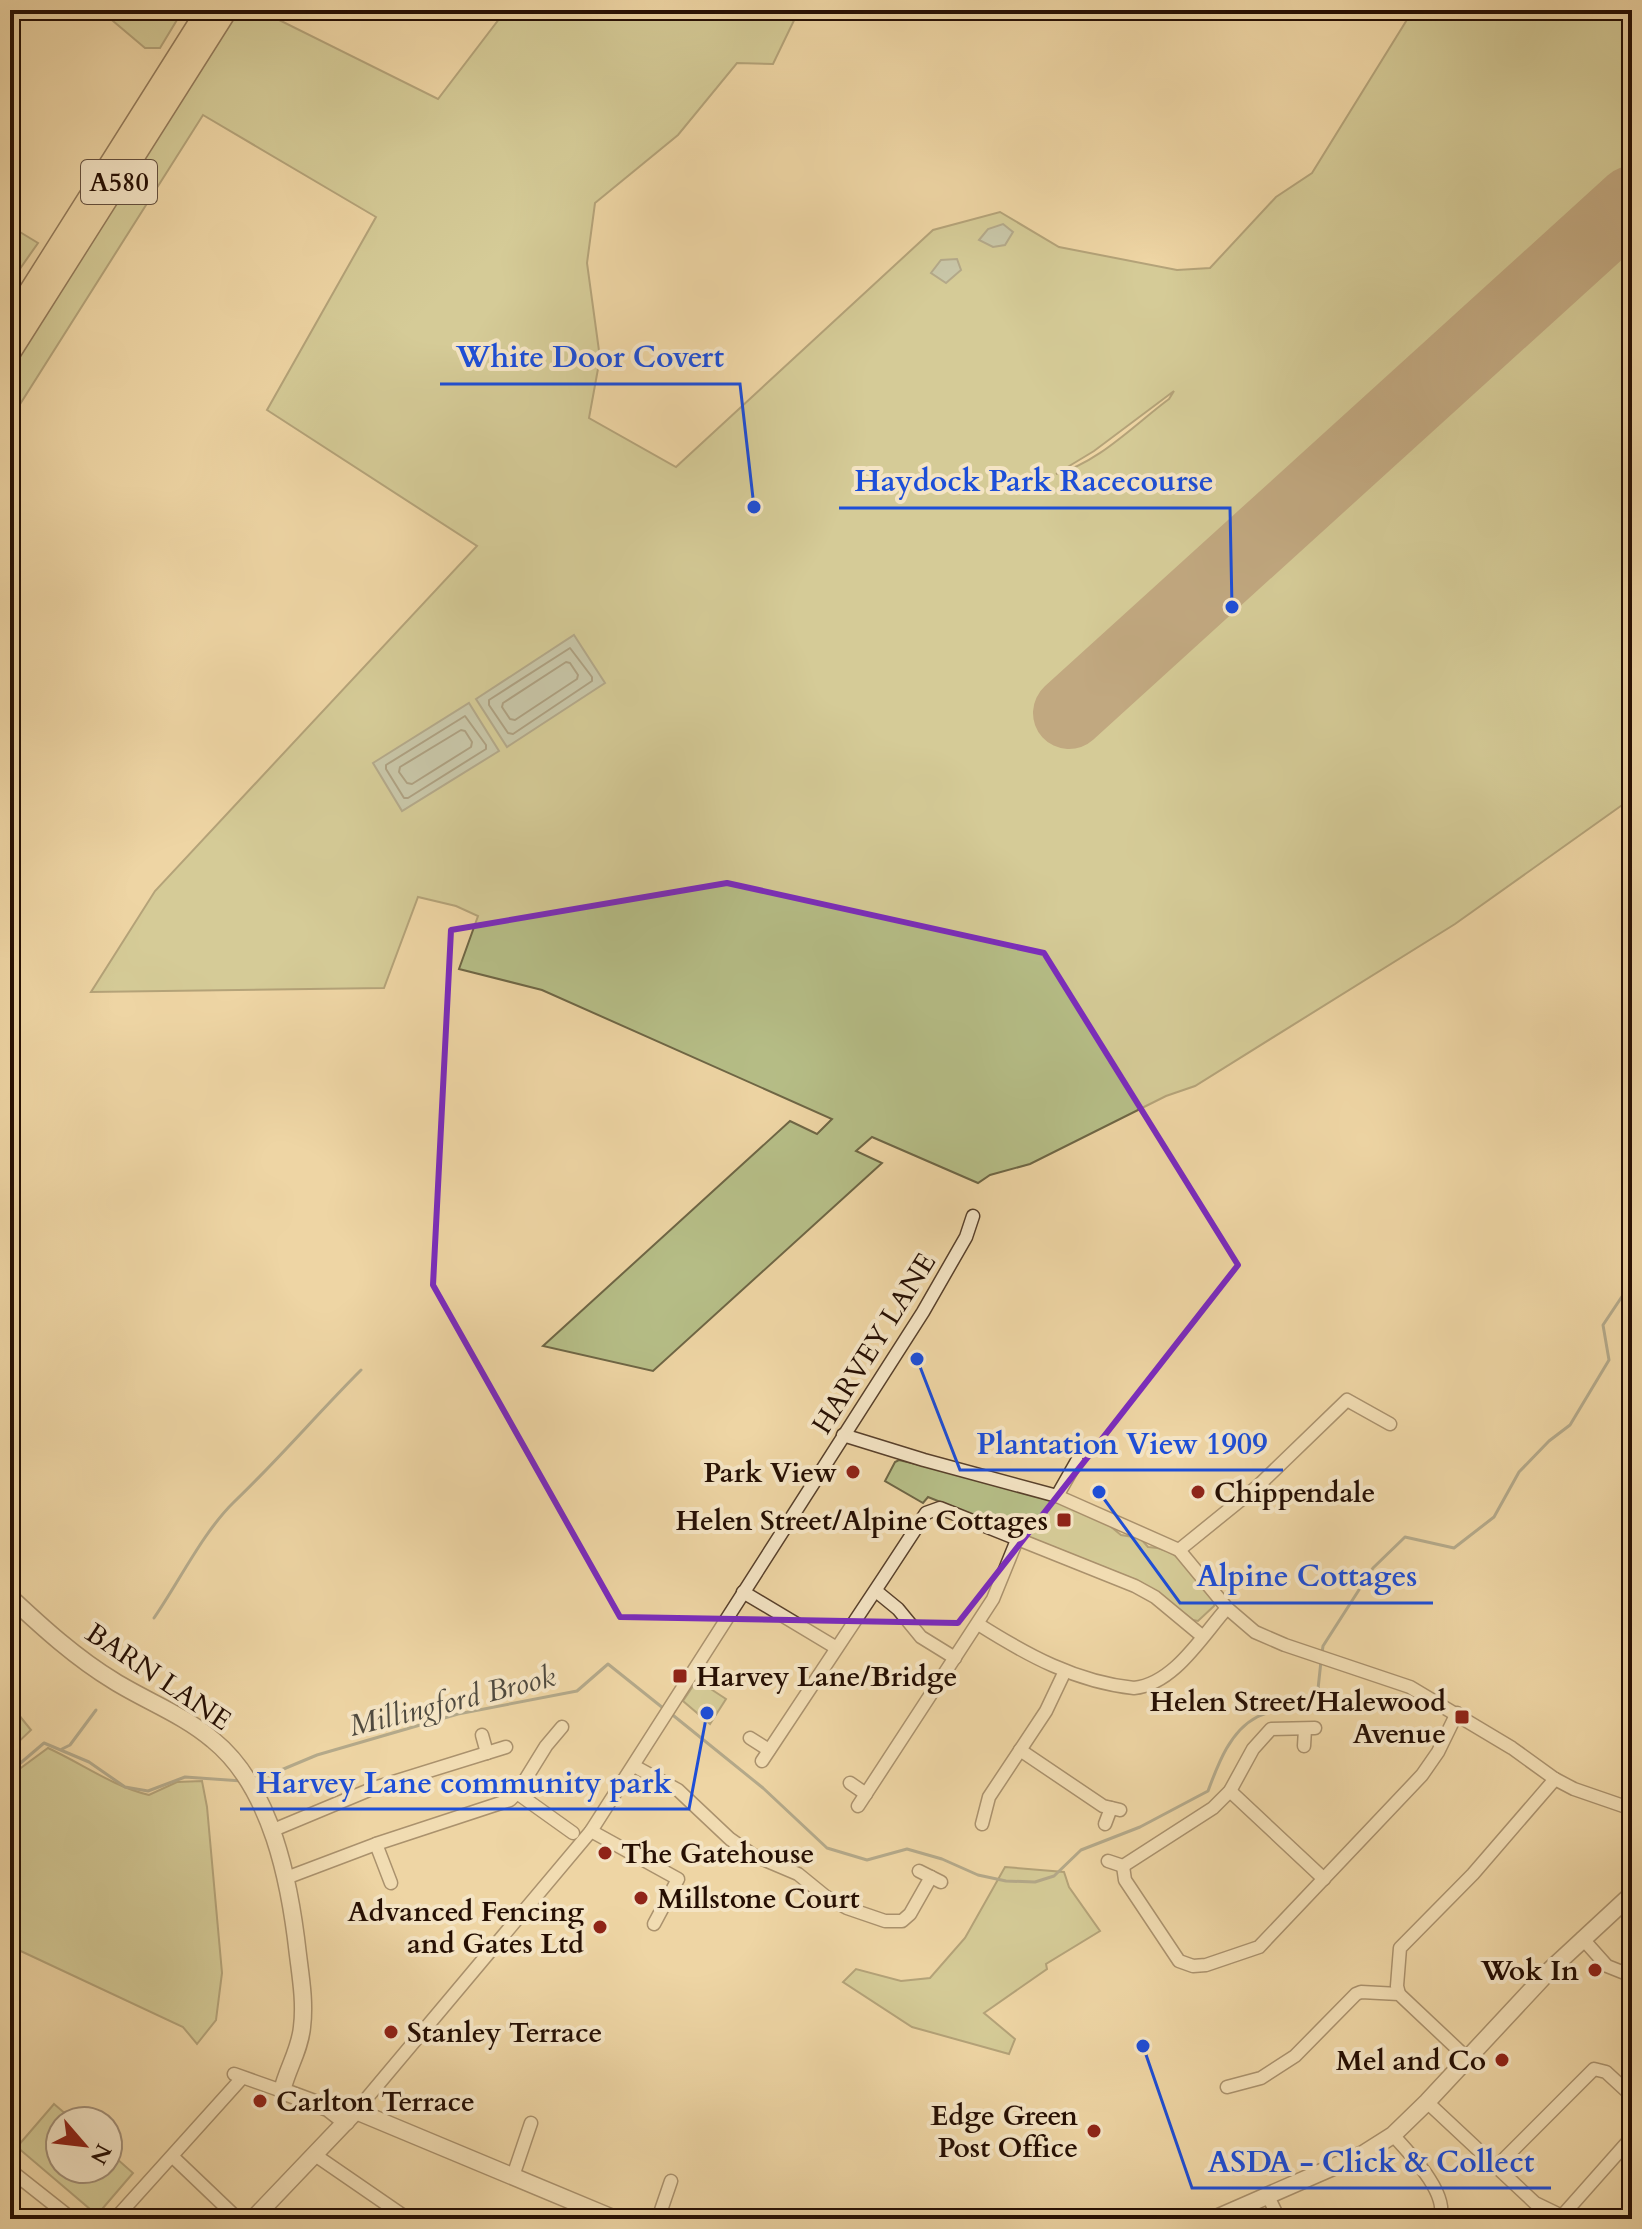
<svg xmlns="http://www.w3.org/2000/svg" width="1642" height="2229" viewBox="0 0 1642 2229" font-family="Cardo,serif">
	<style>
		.green { fill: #b6be87; stroke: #6e6645; stroke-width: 2; fill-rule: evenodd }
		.water { fill: #9cb7af; stroke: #6d746a; stroke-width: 2 }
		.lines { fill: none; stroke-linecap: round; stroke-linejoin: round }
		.shore { stroke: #616359; stroke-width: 2 }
		.stream { stroke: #6d746a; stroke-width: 3 }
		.runway { stroke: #8a7254; stroke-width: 72 }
		.minor-casing { stroke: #58402b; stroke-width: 15 }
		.tertiary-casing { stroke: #58402b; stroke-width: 19 }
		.trunk-casing { stroke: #260f03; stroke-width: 23 }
		.minor { stroke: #f4e4c4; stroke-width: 12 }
		.tertiary { stroke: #f4e4c4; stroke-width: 16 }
		.trunk { stroke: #eed5a4; stroke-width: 20 }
		.marked { fill: none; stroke: #7b2cbf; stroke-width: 6; stroke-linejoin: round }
		.poi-dot { fill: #8f2418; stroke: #f4e4c4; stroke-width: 3 }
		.labels { text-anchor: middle; stroke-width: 8; stroke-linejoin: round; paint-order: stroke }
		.shield { fill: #f4e4c4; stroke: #644f3d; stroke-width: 2 }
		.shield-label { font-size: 26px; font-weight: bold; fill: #260f03 }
		.street-label { font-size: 28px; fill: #260f03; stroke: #f4e4c4 }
		.poi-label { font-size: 28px; font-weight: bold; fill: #260f03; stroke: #f4e4c4; text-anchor: end }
		.water-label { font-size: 30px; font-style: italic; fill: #4f4a3f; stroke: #f4e4c4 }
		.leader { fill: none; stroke: #1d4ed8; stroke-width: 3 }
		.callout-dot { fill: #1d4ed8; stroke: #f4e4c4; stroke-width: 3 }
		.callout-label { font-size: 30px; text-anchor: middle; font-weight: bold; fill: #1d4ed8; stroke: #f4e4c4; stroke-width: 8; stroke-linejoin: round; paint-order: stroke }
	</style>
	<rect width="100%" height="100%" fill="#eed5a4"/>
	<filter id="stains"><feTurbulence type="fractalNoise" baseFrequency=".0025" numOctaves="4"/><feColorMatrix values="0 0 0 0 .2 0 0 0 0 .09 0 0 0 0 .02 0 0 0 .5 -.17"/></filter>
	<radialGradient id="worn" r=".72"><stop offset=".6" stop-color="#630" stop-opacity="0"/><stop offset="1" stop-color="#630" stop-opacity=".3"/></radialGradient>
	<g class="green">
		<polygon points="100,10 183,10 160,48 145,48"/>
		<path d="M239,10H271L269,15L438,99L506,10H799L773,64L737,63L678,135L595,203L587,263L600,358L589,418L676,467L933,230L1000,212L1059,247L1177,270L1210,268L1276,197L1312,173L1413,10H1632V798L1455,924L1195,1086L1166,1096L1030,1164L990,1175L978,1183L872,1137L856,1151L882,1163L653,1371L543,1346L790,1121L817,1134L832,1119L542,990L459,969L478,916L456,906L418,897L384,988L91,992L155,891L477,546L267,410L376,217L203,115L10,420V368ZM1174,391L1169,399C1134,425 1098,463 1056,474L1094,451Z"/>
		<polygon points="10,226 38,243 10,283"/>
		<path d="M899,1460L1033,1492L1104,1521L1121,1535L1140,1538L1148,1547C1182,1548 1196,1577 1214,1602V1606L1198,1621L1193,1620L1154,1590L1136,1580L928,1497L923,1503L885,1481L895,1462Z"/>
		<polygon points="697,1680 726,1699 710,1724 683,1701"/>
		<polygon points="10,1704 31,1730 10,1750"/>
		<path d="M48,1748C83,1764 112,1786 149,1795L177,1782L202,1781L207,1807L222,1973L216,2020L197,2044L183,2027L10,1946V1776Z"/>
		<polygon points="1005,1867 1064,1872 1069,1887 1100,1931 1046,1964 1047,1969 984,2013 1015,2039 1009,2054 912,2027 843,1982 856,1969 901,1981 930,1978 965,1938"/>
		<polygon points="54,2104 74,2121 60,2121 60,2169 108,2169 108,2151 133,2173 97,2215 17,2147"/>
	</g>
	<g class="water">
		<polygon points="1003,224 1013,232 1005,245 993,247 979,240 988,229"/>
		<polygon points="957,259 961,270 946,283 931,273 941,260"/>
		<polygon points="574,635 605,683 507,747 476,699"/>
		<polygon points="469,703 499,751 402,811 373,763"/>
	</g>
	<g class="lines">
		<g class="shore">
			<polygon points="570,648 592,677 592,681 513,734 508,733 489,705 489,700"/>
			<polygon points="566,662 570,663 578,675 577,679 515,720 510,719 502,707 503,703"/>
			<polygon points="465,716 486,745 486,749 408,798 404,798 386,769 386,765"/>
			<polygon points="461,730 465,731 472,742 471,747 412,784 407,783 399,772 400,767"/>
		</g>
		<g class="stream">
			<path d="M154,1618C179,1582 203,1532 234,1502C278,1460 318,1413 361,1370"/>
			<polyline points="1322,1653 1323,1646 1373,1568 1405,1537 1454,1548 1494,1517 1519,1472 1549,1441 1570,1425 1609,1360 1603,1325 1623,1295 1632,1291"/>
			<path d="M669,1712L763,1788L827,1848L867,1860L907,1849L942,1859L978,1875L1006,1881L1035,1882L1054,1876L1081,1850L1140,1827L1208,1791C1218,1764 1230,1731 1257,1717C1273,1709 1295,1705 1313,1700L1318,1689L1321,1661"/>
			<polyline points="62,1749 70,1745 96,1710"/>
			<polyline points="10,1772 44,1743 89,1762 125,1787 148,1791 185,1777 242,1781"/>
			<polyline points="254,1779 262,1778 317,1755 458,1714 577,1691 608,1664 663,1708"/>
		</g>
		<polyline class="runway" points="1069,713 1632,202"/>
		<defs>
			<g id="minor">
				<polyline points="843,1435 924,1460 1057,1496 1179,1550 1227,1608 1255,1632 1285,1645 1410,1687 1512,1748 1555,1779 1574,1789 1632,1809"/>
				<polyline points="1057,1496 1077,1461"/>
				<polyline points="1179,1550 1258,1486 1347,1400 1390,1424"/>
				<polyline points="876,1591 898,1609 921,1637 955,1658"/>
				<polyline points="743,1592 835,1647"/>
				<path d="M978,1624C1027,1655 1076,1682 1134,1688C1174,1684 1202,1636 1227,1608"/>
				<polyline points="482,1735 487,1753"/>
				<polyline points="750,1738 769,1750"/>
				<polyline points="1304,1746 1305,1729"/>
				<polyline points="1020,1750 1103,1806 1120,1810"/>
				<path d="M762,1761C817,1678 872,1596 926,1513L940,1508L1135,1586L1155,1597L1202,1636"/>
				<polyline points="634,1766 678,1790 730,1839 753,1855 798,1874 825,1896 847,1908 885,1921 902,1921 910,1914 931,1877"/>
				<polyline points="850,1783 866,1794"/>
				<polyline points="1230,1791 1324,1879"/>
				<polyline points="517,1793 573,1833"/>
				<polyline points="858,1806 993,1599 1017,1540"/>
				<polyline points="982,1824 989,1797 1046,1711 1065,1671"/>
				<polyline points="1105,1824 1111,1808"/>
				<polyline points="271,1831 374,1788 506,1747"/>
				<polyline points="591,1831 678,1879 654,1924"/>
				<polyline points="376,1844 391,1883"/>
				<polyline points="1108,1861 1123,1866 1213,1808 1230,1791 1253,1749 1271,1729 1315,1728"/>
				<polyline points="1123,1866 1125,1880 1179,1961 1193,1966 1206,1965 1259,1947 1422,1775 1438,1752 1457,1713"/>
				<polyline points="919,1871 941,1882"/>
				<polyline points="286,1878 376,1844 510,1800 517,1793 546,1746 562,1727"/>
				<polyline points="1582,1938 1607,1966 1632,1976"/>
				<polyline points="1399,1994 1397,1986 1400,1948 1473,1874 1555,1779"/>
				<polyline points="234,2074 282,2091"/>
				<polyline points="1227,2087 1261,2078 1295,2056 1356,1994 1361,1992 1399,1994 1468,2059"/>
				<polyline points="1427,2102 1535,2203 1568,2219"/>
				<polyline points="356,2111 591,1831 923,1312 966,1237 973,1216"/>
				<path d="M1393,2135C1410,2154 1449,2193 1440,2219"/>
				<polyline points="315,2155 408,2219"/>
				<polyline points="173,2157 238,2219"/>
				<polyline points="1496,2167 1594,2069 1606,2072 1632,2096"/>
				<polyline points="10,2170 72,2219"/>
				<polyline points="513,2176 531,2123"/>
				<polyline points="1268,2196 1279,2219"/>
				<polyline points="1562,2216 1632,2137"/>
				<polyline points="115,2219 242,2078"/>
				<polyline points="658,2219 671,2181"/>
			</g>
			<g id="tertiary">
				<path d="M10,1597C42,1627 76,1658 114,1681C146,1701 184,1715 213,1740C272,1788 290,1883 298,1955C301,1979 305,2003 302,2027C300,2050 287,2069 282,2091L328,2108L346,2122"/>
				<polyline points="253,2219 356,2111 615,2219"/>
				<polyline points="1214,2219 1363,2154 1393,2135 1427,2102 1550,1970 1632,1894"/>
			</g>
			<g id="trunk">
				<polyline points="10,322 207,10"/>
				<polyline points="10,353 227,10"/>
			</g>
		</defs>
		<use href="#minor" class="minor-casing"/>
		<use href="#tertiary" class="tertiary-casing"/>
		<use href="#trunk" class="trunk-casing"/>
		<use href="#minor" class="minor"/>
		<use href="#tertiary" class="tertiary"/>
		<use href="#trunk" class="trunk"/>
	</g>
	<path d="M0 0H1642V2229H0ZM727,883L1044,953L1238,1265L958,1623L620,1617L433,1285L451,930Z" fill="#eed5a4" fill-opacity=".55" fill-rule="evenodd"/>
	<path class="marked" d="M727,883L1044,953L1238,1265L958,1623L620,1617L433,1285L451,930Z"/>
	<g class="poi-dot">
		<circle cx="853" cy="1472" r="8"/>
		<circle cx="1198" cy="1492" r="8"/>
		<rect x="1056" y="1512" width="16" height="16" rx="4"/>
		<rect x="672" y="1668" width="16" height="16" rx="4"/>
		<rect x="1454" y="1709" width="16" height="16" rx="4"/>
		<circle cx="605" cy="1853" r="8"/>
		<circle cx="641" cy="1898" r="8"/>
		<circle cx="600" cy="1927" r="8"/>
		<circle cx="1595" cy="1970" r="8"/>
		<circle cx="391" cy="2032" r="8"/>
		<circle cx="1502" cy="2060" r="8"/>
		<circle cx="260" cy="2101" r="8"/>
		<circle cx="1094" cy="2131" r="8"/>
	</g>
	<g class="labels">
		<rect class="shield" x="81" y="160" width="76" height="44" rx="6"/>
		<g class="shield-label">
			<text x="119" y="191">A580</text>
		</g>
		<g class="street-label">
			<text transform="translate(873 1343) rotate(-58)" y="10">HARVEY LANE</text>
			<text transform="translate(159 1676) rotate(34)" y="10">BARN LANE</text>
		</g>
		<g class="poi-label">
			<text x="837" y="1482">Park View</text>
			<text x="1214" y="1502" text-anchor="start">Chippendale</text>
			<text x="1048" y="1530">Helen Street/Alpine Cottages</text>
			<text x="696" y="1686" text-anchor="start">Harvey Lane/Bridge</text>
			<text x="1446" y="1711">Helen Street/Halewood<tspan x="1446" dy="32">Avenue</tspan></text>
			<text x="621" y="1863" text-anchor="start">The Gatehouse</text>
			<text x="657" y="1908" text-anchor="start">Millstone Court</text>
			<text x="584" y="1921">Advanced Fencing<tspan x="584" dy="32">and Gates Ltd</tspan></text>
			<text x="1579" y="1980">Wok In</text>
			<text x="407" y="2042" text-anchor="start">Stanley Terrace</text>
			<text x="1486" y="2070">Mel and Co</text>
			<text x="276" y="2111" text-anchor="start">Carlton Terrace</text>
			<text x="1078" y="2125">Edge Green<tspan x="1078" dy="32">Post Office</tspan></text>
		</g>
		<g class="water-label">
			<text transform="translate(452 1701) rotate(-14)" y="10">Millingford Brook</text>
		</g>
	</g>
	<path class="leader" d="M754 507L740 384H440M1232 607L1230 508H839M917 1359L960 1470H1283M1099 1492L1180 1603H1433M707 1713L689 1809H240M1143 2046L1192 2188H1551"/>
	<g class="callout-dot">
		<circle cx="754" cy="507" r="8"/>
		<circle cx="1232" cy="607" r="8"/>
		<circle cx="917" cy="1359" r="8"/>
		<circle cx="1099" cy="1492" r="8"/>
		<circle cx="707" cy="1713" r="8"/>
		<circle cx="1143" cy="2046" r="8"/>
	</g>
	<g class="callout-label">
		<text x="590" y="367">White Door Covert</text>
		<text x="1034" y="491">Haydock Park Racecourse</text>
		<text x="1122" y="1454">Plantation View 1909</text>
		<text x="1307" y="1586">Alpine Cottages</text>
		<text x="464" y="1793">Harvey Lane community park</text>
		<text x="1371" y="2172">ASDA - Click &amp; Collect</text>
	</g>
	<rect width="1642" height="2229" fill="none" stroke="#eed5a4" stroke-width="40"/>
	<rect x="12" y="12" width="1618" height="2205" fill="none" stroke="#260f03" stroke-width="4"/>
	<rect x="20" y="20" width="1602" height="2189" fill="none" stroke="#260f03" stroke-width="2"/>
	<g transform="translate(84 2145) rotate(118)"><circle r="38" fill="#f4e4c4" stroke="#a28f77" stroke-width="2"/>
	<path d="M0-6L14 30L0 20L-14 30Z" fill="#8f2418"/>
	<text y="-12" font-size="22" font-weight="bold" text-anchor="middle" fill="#260f03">N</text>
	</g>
	<rect width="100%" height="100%" filter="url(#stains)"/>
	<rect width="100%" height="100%" fill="url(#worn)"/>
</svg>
